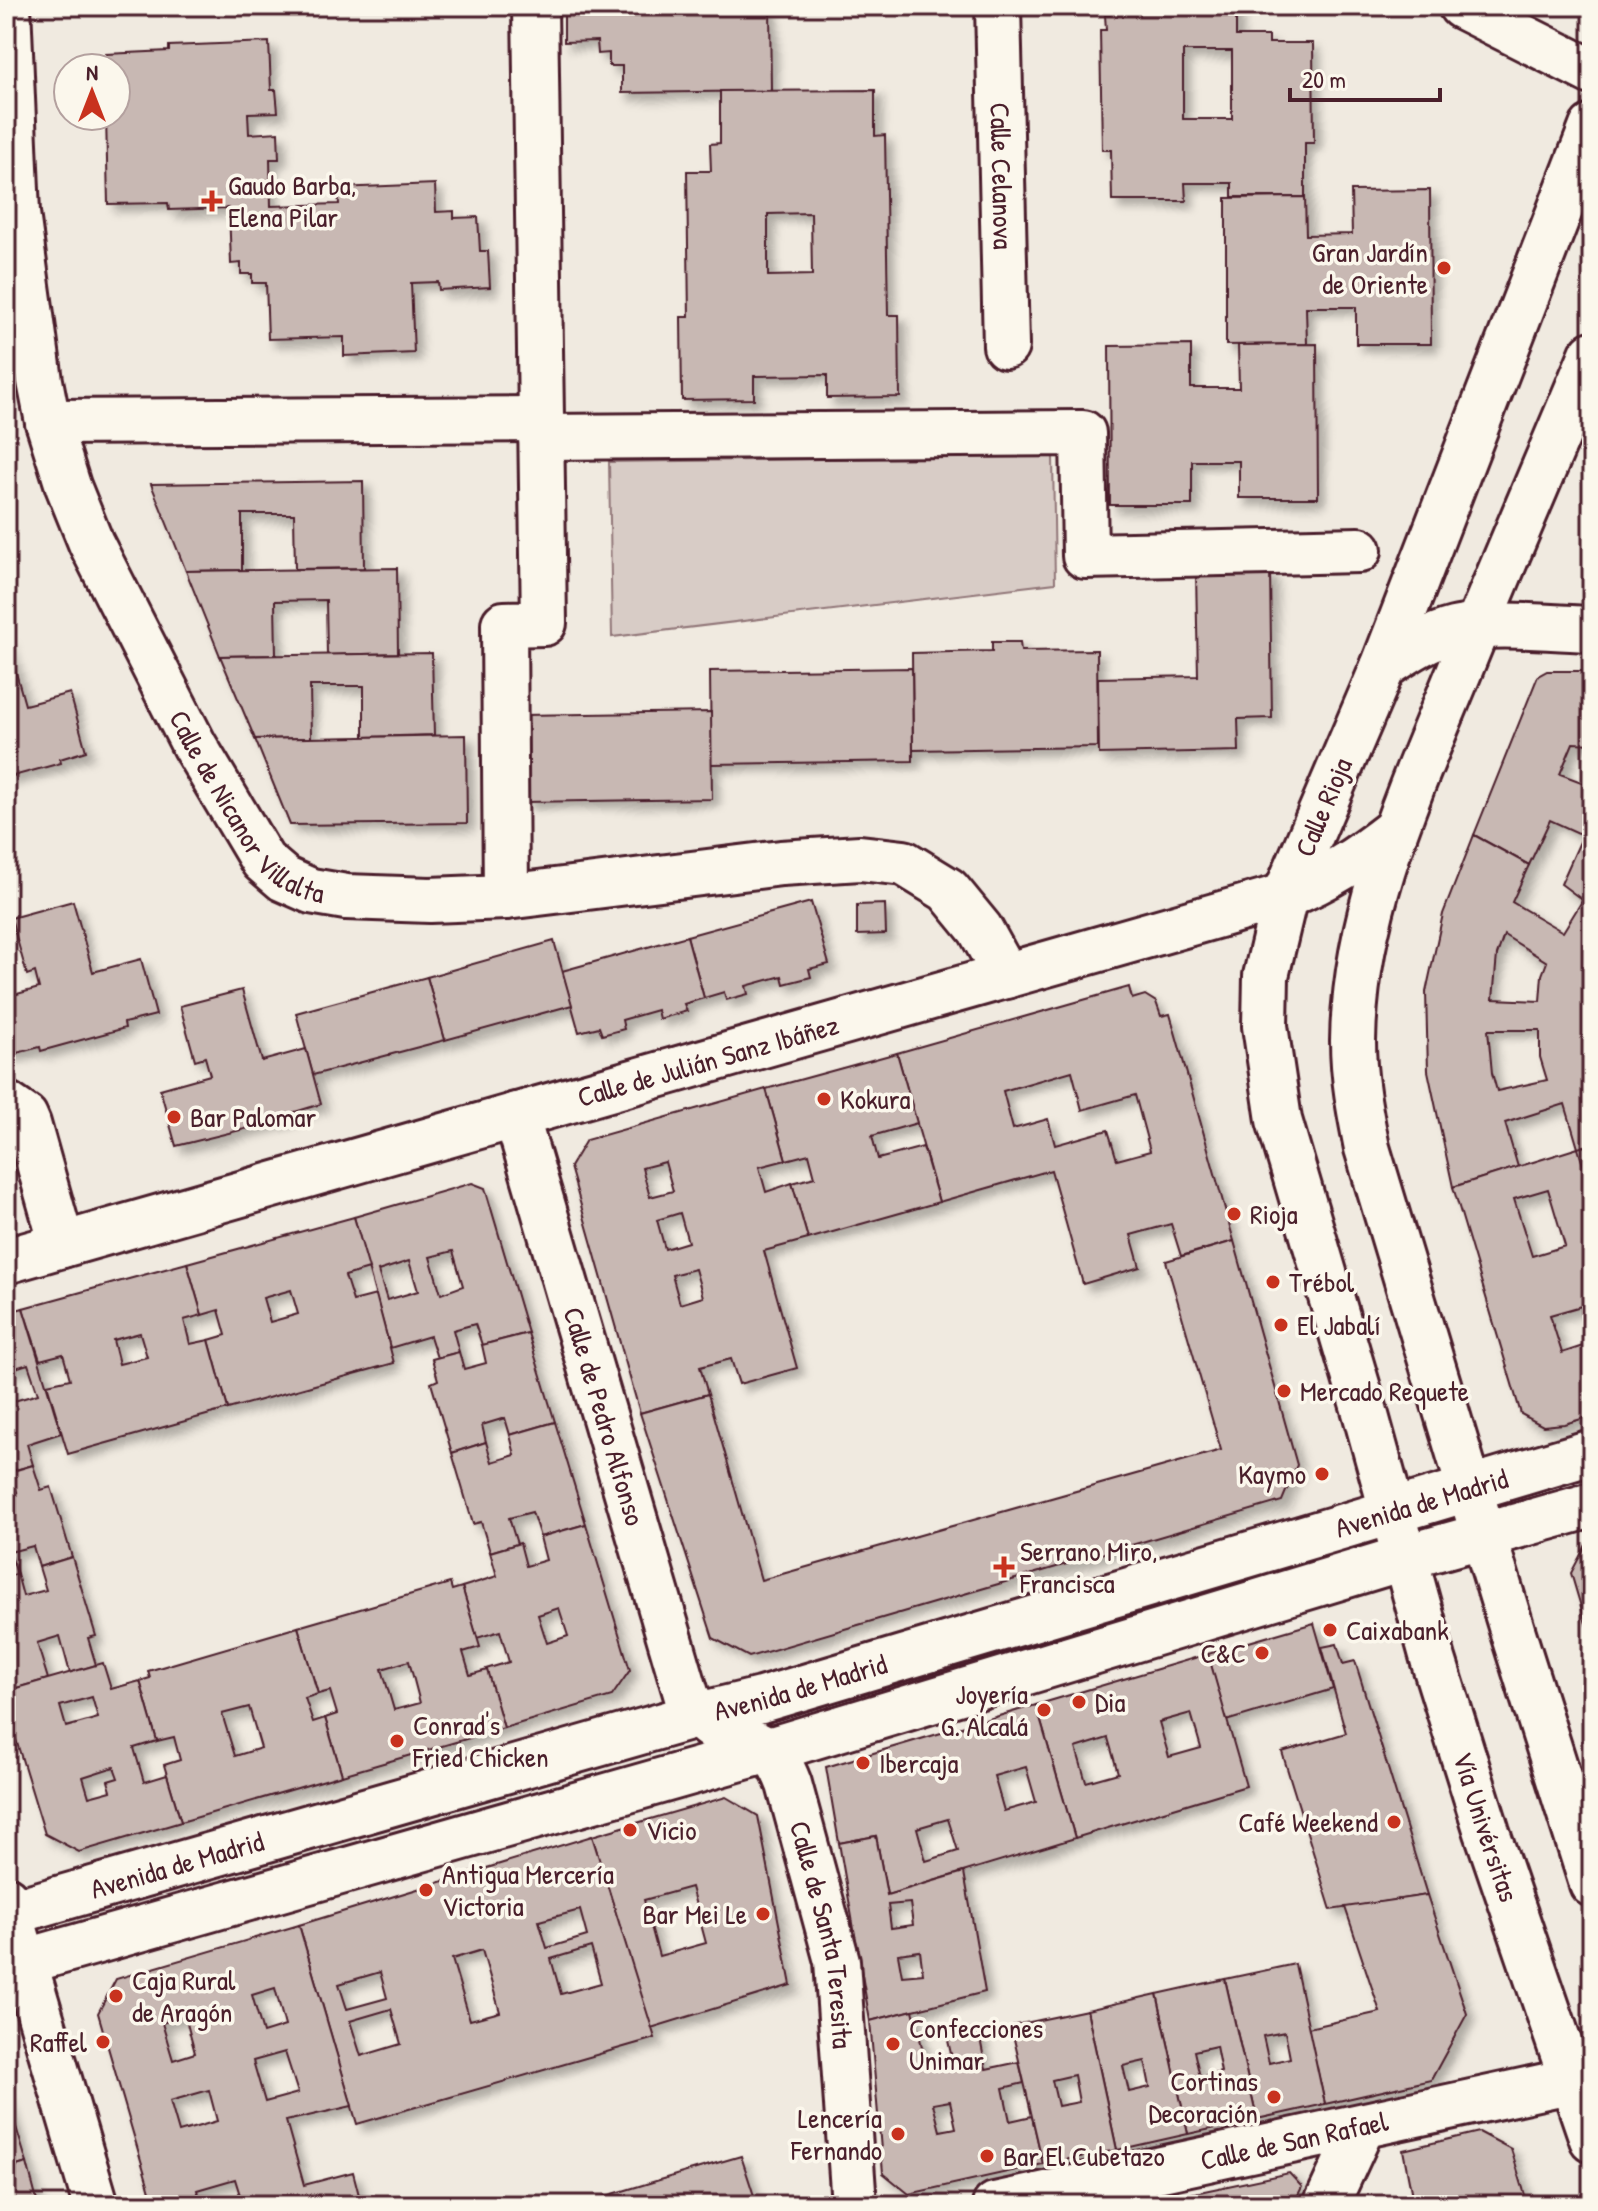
<svg xmlns="http://www.w3.org/2000/svg" width="1598" height="2211" viewBox="0 0 1598 2211" font-family="'Patrick Hand',sans-serif">
	<style>
		.green { fill: #d8ccc6; stroke: #917678; stroke-width: 2 }
		.building { fill: #c8b8b3; stroke: #4a1f2b; stroke-width: 2; fill-rule: evenodd; filter: url(#shadow) }
		.lines { fill: none; stroke-linecap: round; stroke-linejoin: round }
		.minor-casing { stroke: #4a1f2b; stroke-width: 50 }
		.major-casing { stroke: #4a1f2b; stroke-width: 50 }
		.minor { stroke: #fbf7ec; stroke-width: 44 }
		.major { stroke: #fbf7ec; stroke-width: 44 }
		.poi-dot { fill: #c8321e; stroke: #fbf7ec; stroke-width: 3 }
		.labels { text-anchor: middle; stroke-width: 7; stroke-linejoin: round; paint-order: stroke }
		.street-label { font-size: 28px; fill: #4a1f2b; stroke: #fbf7ec }
		.poi-label { font-size: 28px; fill: #4a1f2b; stroke: #fbf7ec; text-anchor: start }
	</style>
	<defs>
		<filter id="shadow"><feDropShadow dx="7" dy="7" stdDeviation="4" flood-color="#0004"/></filter>
	</defs>
	<rect width="100%" height="100%" fill="#f0eae0"/>
	<filter id="ink" filterUnits="userSpaceOnUse"><feTurbulence type="fractalNoise" baseFrequency=".0125" numOctaves="2"/><feDisplacementMap in="SourceGraphic" scale="16" xChannelSelector="R" yChannelSelector="G"/><feConvolveMatrix kernelMatrix="1 2 1 2 8 2 1 2 1" color-interpolation-filters="sRGB"/></filter>
	<g filter="url(#ink)">
		<polygon class="green" points="1053,456 1055,583 612,637 609,462"/>
		<g class="building">
			<polygon points="564,6 770,6 771,91 622,93 622,66 609,66 609,53 598,54 597,41 564,42"/>
			<path d="M1110,6H1236V36H1269V43H1313L1314,143H1305V197H1232V183H1185L1186,201H1112L1111,150H1102L1100,30H1106L1105,15H1110ZM1183,51H1232V119H1183Z"/>
			<polygon points="269,42 271,90 276,90 278,112 248,113 249,134 278,132 279,159 270,159 271,206 339,204 338,188 435,184 436,212 454,211 454,218 478,217 480,251 488,251 490,287 439,290 438,282 411,283 414,353 344,356 344,337 268,339 266,283 252,283 252,274 241,274 241,263 231,264 229,208 169,210 168,203 108,204 106,116 116,116 116,68 106,68 106,54 169,51 169,46"/>
			<path d="M875,90V136L885,135L888,315H899L900,397L827,398V375L754,376V399L682,400L681,317H689L687,171H711L710,144L720,143V91ZM811,213L812,275L768,276V214Z"/>
			<polygon points="1430,190 1431,344 1356,344 1356,307 1306,307 1307,344 1226,345 1226,198 1305,197 1306,235 1352,234 1351,191"/>
			<polygon points="1317,344 1318,498 1239,498 1239,461 1192,461 1192,505 1110,505 1109,346 1191,345 1191,388 1239,388 1238,345"/>
			<polygon points="363,481 364,568 295,569 294,514 242,514 242,570 186,571 151,484"/>
			<polygon points="397,568 398,653 327,655 326,600 275,601 276,655 220,656 186,571"/>
			<polygon points="1270,571 1272,718 1238,719 1239,751 1099,754 1098,678 1198,676 1196,573"/>
			<polygon points="6,637 25,705 70,693 86,751 60,759 61,763 6,778"/>
			<polygon points="992,642 1020,642 1021,651 1097,650 1098,747 913,750 912,653 992,651"/>
			<polygon points="432,653 434,735 364,737 364,686 310,686 311,738 255,739 220,656"/>
			<polygon points="912,668 913,761 711,764 710,671"/>
			<polygon points="1547,671 1592,671 1592,744 1573,743 1560,774 1592,786 1592,907 1561,884 1583,835 1550,820 1529,865 1474,835 1538,676"/>
			<polygon points="711,712 712,799 525,802 523,715"/>
			<polygon points="466,735 467,823 290,825 255,739"/>
			<path d="M1474,835L1529,865L1512,902L1563,932L1582,901L1592,907V976L1586,1014L1592,1064V1144L1578,1148L1565,1104L1505,1123L1518,1167L1453,1187L1428,1071L1426,992L1443,914ZM1504,935L1547,962L1542,975L1540,1001L1493,999L1497,955ZM1488,1030H1540V1057L1547,1080L1497,1091L1492,1073Z"/>
			<polygon points="73,901 93,972 141,959 156,1015 124,1023 125,1028 41,1051 40,1047 9,1055 6,1043 6,997 39,988 35,972 27,975 11,918"/>
			<polygon points="811,902 829,964 809,969 811,977 784,984 782,976 746,986 748,994 726,1000 724,992 704,998 687,936"/>
			<polygon points="885,904 886,934 857,935 857,905"/>
			<polygon points="687,936 704,998 684,1004 687,1011 659,1019 657,1010 622,1020 624,1029 602,1035 599,1027 579,1032 562,971"/>
			<polygon points="554,941 572,1005 445,1040 427,977"/>
			<polygon points="427,977 445,1040 313,1075 296,1013"/>
			<path d="M1129,987L1132,999L1145,995L1156,1002L1161,1016L1170,1014L1234,1241L1181,1256L1171,1224L1131,1235L1140,1267L1083,1284L1051,1170L939,1202L897,1053ZM1072,1071L1082,1110L1135,1095L1150,1151L1117,1160L1108,1130L1055,1145L1048,1119L1013,1129L1003,1091Z"/>
			<polygon points="242,990 262,1061 306,1049 321,1104 291,1113 293,1117 176,1146 160,1089 210,1075 205,1057 195,1060 180,1006"/>
			<polygon points="897,1053 917,1123 872,1136 878,1159 923,1147 939,1202 808,1239 792,1183 815,1177 809,1154 786,1160 766,1089"/>
			<path d="M766,1089L786,1160L759,1167L766,1192L792,1183L808,1239L764,1251L797,1368L739,1384L731,1359L700,1367L708,1394L640,1413L570,1167L586,1140ZM665,1162L673,1191L650,1197L642,1168ZM680,1213L688,1242L665,1249L657,1220ZM695,1269L703,1297L680,1304L672,1275Z"/>
			<path d="M1578,1148L1585,1172L1592,1171V1241L1583,1244L1592,1274V1303L1550,1315L1562,1353L1592,1343V1416L1564,1424L1543,1426L1521,1414L1453,1187ZM1548,1189L1565,1246L1532,1256L1514,1199Z"/>
			<path d="M472,1183L485,1188L528,1333L482,1345L475,1324L453,1330L459,1352L437,1358L430,1336L390,1348L354,1217ZM453,1251L463,1286L441,1294L430,1257ZM409,1261L418,1291L387,1300L378,1271Z"/>
			<path d="M354,1217L369,1269L345,1276L353,1301L376,1295L394,1363L228,1409L209,1340L226,1335L219,1310L202,1315L187,1263ZM291,1290L298,1314L270,1322L263,1298Z"/>
			<polygon points="1234,1241 1297,1465 1282,1501 749,1657 713,1638 640,1413 708,1394 761,1580 1221,1450 1166,1261"/>
			<path d="M187,1263L202,1315L184,1320L190,1344L209,1340L228,1409L68,1454L47,1384L70,1379L63,1354L40,1360L23,1308ZM140,1333L147,1357L119,1364L113,1340Z"/>
			<polygon points="23,1308 61,1433 27,1444 33,1465 8,1472 6,1373 14,1401 38,1394 28,1364 6,1371 6,1313"/>
			<polygon points="528,1333 555,1422 510,1435 505,1418 482,1425 486,1442 452,1453 431,1383 438,1380 432,1359 459,1352 464,1369 486,1363 482,1345"/>
			<polygon points="555,1422 586,1524 540,1537 532,1512 509,1518 517,1544 490,1552 481,1522 473,1524 452,1453 486,1442 492,1462 515,1455 510,1435"/>
			<polygon points="33,1465 41,1490 51,1487 72,1557 39,1567 33,1546 10,1552 17,1574 6,1577 6,1495 17,1492 10,1472"/>
			<path d="M586,1524L630,1670L612,1696L504,1728L486,1669L509,1662L500,1631L477,1638L462,1587L497,1576L490,1552L520,1543L526,1566L546,1560L540,1537ZM559,1608L568,1636L547,1643L538,1615Z"/>
			<polygon points="1592,1539 1592,1644 1571,1573 1588,1541"/>
			<polygon points="72,1557 96,1636 88,1638 96,1665 70,1673 60,1636 37,1643 48,1679 6,1691 6,1577 17,1574 23,1596 46,1590 39,1567"/>
			<path d="M450,1583L452,1590L462,1587L480,1647L463,1652L470,1675L487,1670L504,1728L342,1775L325,1718L337,1714L330,1691L318,1694L298,1627ZM409,1661L420,1703L394,1710L382,1669Z"/>
			<polygon points="1314,1623 1333,1689 1226,1721 1208,1654"/>
			<path d="M298,1627L318,1694L305,1698L313,1722L325,1718L342,1775L181,1822L164,1765L180,1760L174,1737L157,1741L140,1681L150,1678L148,1671ZM249,1707L261,1748L235,1756L222,1714Z"/>
			<polygon points="1337,1644 1343,1664 1355,1661 1427,1895 1331,1910 1282,1752 1346,1733 1322,1647"/>
			<path d="M1208,1654L1246,1786L1075,1838L1036,1705ZM1191,1713L1201,1748L1169,1757L1159,1722ZM1108,1738L1118,1773L1086,1782L1076,1748Z"/>
			<path d="M103,1663L111,1689L140,1681L157,1741L134,1748L144,1782L167,1775L181,1822L79,1852L45,1834L6,1707V1691ZM92,1697L98,1718L66,1727L60,1706ZM114,1767L118,1778L108,1781L111,1791L89,1797L83,1777Z"/>
			<path d="M1036,1705L1075,1838L887,1895L876,1836L839,1843L826,1767ZM1026,1767L1036,1802L1004,1811L994,1776ZM948,1819L958,1851L926,1861L917,1828Z"/>
			<path d="M726,1797L758,1816L791,1985L651,2028L592,1836ZM691,1887L706,1943L659,1956L644,1900Z"/>
			<path d="M592,1836L655,2038L357,2124L299,1925ZM580,1910L587,1936L547,1948L539,1921ZM591,1947L601,1983L561,1994L551,1959ZM482,1950L500,2012L470,2020L452,1959ZM380,1972L387,1998L347,2009L339,1984ZM391,2009L401,2044L361,2056L350,2021Z"/>
			<path d="M876,1836L887,1895L964,1872L985,1992L870,2021L839,1843ZM910,1903L913,1925L891,1928L888,1905ZM920,1951L923,1974L902,1976L898,1954Z"/>
			<polygon points="1427,1895 1467,2014 1431,2080 1325,2104 1308,2028 1380,2012 1345,1907"/>
			<path d="M299,1925L352,2106L286,2121L304,2185L353,2172L361,2203L243,2205L235,2179L197,2190L201,2205H154L98,2013L116,1979ZM275,1988L285,2026L263,2033L252,1995ZM185,2016L195,2053L173,2060L162,2023ZM285,2052L298,2093L265,2102L253,2061ZM209,2090L217,2121L179,2132L170,2101Z"/>
			<path d="M1295,1964L1325,2104L1257,2119L1225,1979ZM1285,2032L1290,2058L1269,2063L1263,2036Z"/>
			<path d="M1225,1979L1257,2119L1188,2134L1157,1994ZM1216,2046L1221,2072L1200,2077L1194,2051Z"/>
			<path d="M1157,1994L1188,2134L1117,2150L1087,2010ZM1145,2061L1150,2087L1129,2092L1123,2066Z"/>
			<path d="M913,2010L925,2059L951,2054L947,2036L978,2028L986,2069L1019,2062L1024,2083L1003,2088L1010,2121L1032,2116L1043,2164L909,2194L883,2173L870,2021ZM950,2101L956,2128L940,2131L933,2104Z"/>
			<path d="M1087,2010L1117,2150L1043,2164L1011,2026ZM1074,2075L1079,2102L1058,2106L1052,2080Z"/>
			<polygon points="6,2094 27,2163 6,2169"/>
			<polygon points="1479,2132 1511,2149 1528,2205 1430,2205 1418,2200 1413,2201 1403,2150"/>
			<polygon points="741,2156 757,2205 576,2205 696,2169"/>
			<polygon points="27,2163 38,2205 6,2205 6,2169"/>
			<polygon points="1289,2173 1302,2187 1293,2205 1138,2205"/>
			<polygon points="382,2197 384,2205 354,2205"/>
		</g>
		<g class="lines">
			<defs>
				<g id="minor">
					<path id="s1" d="M8,6L17,213L40,381L48,422L68,486L91,543L194,745L263,861L284,879L311,891L346,897L430,900L506,897L781,863L860,858L904,863L948,890L980,929L1006,976"/>
					<path id="s2" d="M998,6L1006,346"/>
					<polyline points="1461,6 1592,72"/>
					<polyline points="48,422 541,419"/>
					<polyline points="541,437 1083,433 1085,556 1359,550"/>
					<path d="M1383,667C1404,653 1429,636 1454,630C1490,621 1554,628 1592,629"/>
					<polyline points="506,897 504,624 544,623 535,6"/>
					<polyline points="6,1104 25,1117 28,1124 62,1245"/>
					<path id="s3" d="M516,1115L687,1697C695,1709 703,1723 717,1730C754,1748 771,1736 789,1784L837,1961L854,2205"/>
					<path id="s4" d="M6,1261L1285,896C1329,878 1358,859 1395,830"/>
					<polyline points="6,1899 96,2205"/>
					<path id="s5" d="M995,2205L1592,2076"/>
					<polyline points="1326,2205 1362,2127"/>
				</g>
				<g id="major">
					<path id="s6" d="M1592,127L1383,667L1285,896L1266,976L1265,1026L1279,1120L1365,1412L1433,1659L1487,1832L1592,2139"/>
					<path d="M1592,354C1548,460 1502,565 1459,672C1410,791 1355,909 1353,1041C1353,1077 1360,1113 1367,1148L1513,1633L1592,1884"/>
					<path id="s7" d="M6,1914L699,1715L761,1700L1592,1452"/>
					<polyline points="6,1967 769,1750 1403,1558 1592,1505"/>
				</g>
			</defs>
			<use href="#minor" class="minor-casing"/>
			<use href="#major" class="major-casing"/>
			<use href="#minor" class="minor"/>
			<use href="#major" class="major"/>
		</g>
	</g>
	<g class="poi-dot">
		<path d="M208 189h8v8h8v8h-8v8h-8v-8h-8v-8h8z"/>
		<circle cx="1444" cy="268" r="8"/>
		<circle cx="824" cy="1099" r="8"/>
		<circle cx="174" cy="1117" r="8"/>
		<circle cx="1234" cy="1214" r="8"/>
		<circle cx="1273" cy="1282" r="8"/>
		<circle cx="1281" cy="1325" r="8"/>
		<circle cx="1284" cy="1391" r="8"/>
		<circle cx="1322" cy="1474" r="8"/>
		<path d="M1000 1555h8v8h8v8h-8v8h-8v-8h-8v-8h8z"/>
		<circle cx="1330" cy="1630" r="8"/>
		<circle cx="1262" cy="1653" r="8"/>
		<circle cx="1079" cy="1702" r="8"/>
		<circle cx="1044" cy="1710" r="8"/>
		<circle cx="397" cy="1741" r="8"/>
		<circle cx="863" cy="1763" r="8"/>
		<circle cx="1394" cy="1822" r="8"/>
		<circle cx="630" cy="1830" r="8"/>
		<circle cx="426" cy="1890" r="8"/>
		<circle cx="763" cy="1914" r="8"/>
		<circle cx="116" cy="1996" r="8"/>
		<circle cx="103" cy="2042" r="8"/>
		<circle cx="893" cy="2044" r="8"/>
		<circle cx="1274" cy="2097" r="8"/>
		<circle cx="898" cy="2134" r="8"/>
		<circle cx="987" cy="2156" r="8"/>
	</g>
	<g class="labels">
		<g class="street-label">
			<text dy="10" stroke="none"><textPath href="#s2" startOffset="170">Calle Celanova</textPath></text>
			<text dy="10" stroke="none"><textPath href="#s1" startOffset="858">Calle de Nicanor Villalta</textPath></text>
			<text transform="translate(1323 807) rotate(-67)" y="10">Calle Rioja</text>
			<text dy="10" stroke="none"><textPath href="#s4" startOffset="730">Calle de Julián Sanz Ibáñez</textPath></text>
			<text dy="10" stroke="none"><textPath href="#s3" startOffset="314">Calle de Pedro Alfonso</textPath></text>
			<text dy="10" stroke="none"><textPath href="#s7" startOffset="1474">Avenida de Madrid</textPath></text>
			<text dy="10" stroke="none"><textPath href="#s7" startOffset="826">Avenida de Madrid</textPath></text>
			<text dy="10" stroke="none"><textPath href="#s6" startOffset="1792">Vía Univérsitas</textPath></text>
			<text dy="10" stroke="none"><textPath href="#s7" startOffset="178">Avenida de Madrid</textPath></text>
			<text dy="10" stroke="none"><textPath href="#s3" startOffset="902">Calle de Santa Teresita</textPath></text>
			<text dy="10" stroke="none"><textPath href="#s5" startOffset="306">Calle de San Rafael</textPath></text>
		</g>
		<g class="poi-label">
			<text x="228" y="195">Gaudo Barba,<tspan x="228" dy="32">Elena Pilar</tspan></text>
			<text x="1428" y="262" text-anchor="end">Gran Jardín<tspan x="1428" dy="32">de Oriente</tspan></text>
			<text x="840" y="1109">Kokura</text>
			<text x="190" y="1127">Bar Palomar</text>
			<text x="1250" y="1224">Rioja</text>
			<text x="1289" y="1292">Trébol</text>
			<text x="1297" y="1335">El Jabalí</text>
			<text x="1300" y="1401">Mercado Requete</text>
			<text x="1306" y="1484" text-anchor="end">Kaymo</text>
			<text x="1020" y="1561">Serrano Miro,<tspan x="1020" dy="32">Francisca</tspan></text>
			<text x="1346" y="1640">Caixabank</text>
			<text x="1246" y="1663" text-anchor="end">C&amp;C</text>
			<text x="1028" y="1704" text-anchor="end">Joyería<tspan x="1028" dy="32">G. Alcalá</tspan></text>
			<text x="1095" y="1712">Dia</text>
			<text x="413" y="1735">Conrad's<tspan x="413" dy="32">Fried Chicken</tspan></text>
			<text x="879" y="1773">Ibercaja</text>
			<text x="1378" y="1832" text-anchor="end">Café Weekend</text>
			<text x="646" y="1840">Vicio</text>
			<text x="442" y="1884">Antigua Mercería<tspan x="442" dy="32">Victoria</tspan></text>
			<text x="747" y="1924" text-anchor="end">Bar Mei Le</text>
			<text x="132" y="1990">Caja Rural<tspan x="132" dy="32">de Aragón</tspan></text>
			<text x="909" y="2038">Confecciones<tspan x="909" dy="32">Unimar</tspan></text>
			<text x="87" y="2052" text-anchor="end">Raffel</text>
			<text x="1258" y="2091" text-anchor="end">Cortinas<tspan x="1258" dy="32">Decoración</tspan></text>
			<text x="882" y="2128" text-anchor="end">Lencería<tspan x="882" dy="32">Fernando</tspan></text>
			<text x="1003" y="2166">Bar El Cubetazo</text>
		</g>
	</g>
	<rect width="1598" height="2211" fill="none" stroke="#fbf7ec" stroke-width="32"/>
	<rect x="16" y="16" width="1566" height="2179" fill="none" stroke="#4a1f2b" stroke-width="3" filter="url(#ink)"/>
	<g transform="translate(92 92)"><circle r="38" fill="#fbf7ec" stroke="#b4a19f" stroke-width="2"/>
	<path d="M0-6L14 30L0 20L-14 30Z" fill="#c8321e"/>
	<text y="-12" font-size="22" font-weight="bold" text-anchor="middle" fill="#4a1f2b">N</text>
	</g>
	<path d="M1290 88v12h150v-12" fill="none" stroke="#4a1f2b" stroke-width="4"/>
	<text x="1302" y="88" font-size="24" fill="#4a1f2b" stroke="#fbf7ec" stroke-width="6" paint-order="stroke">20 m</text>
</svg>
